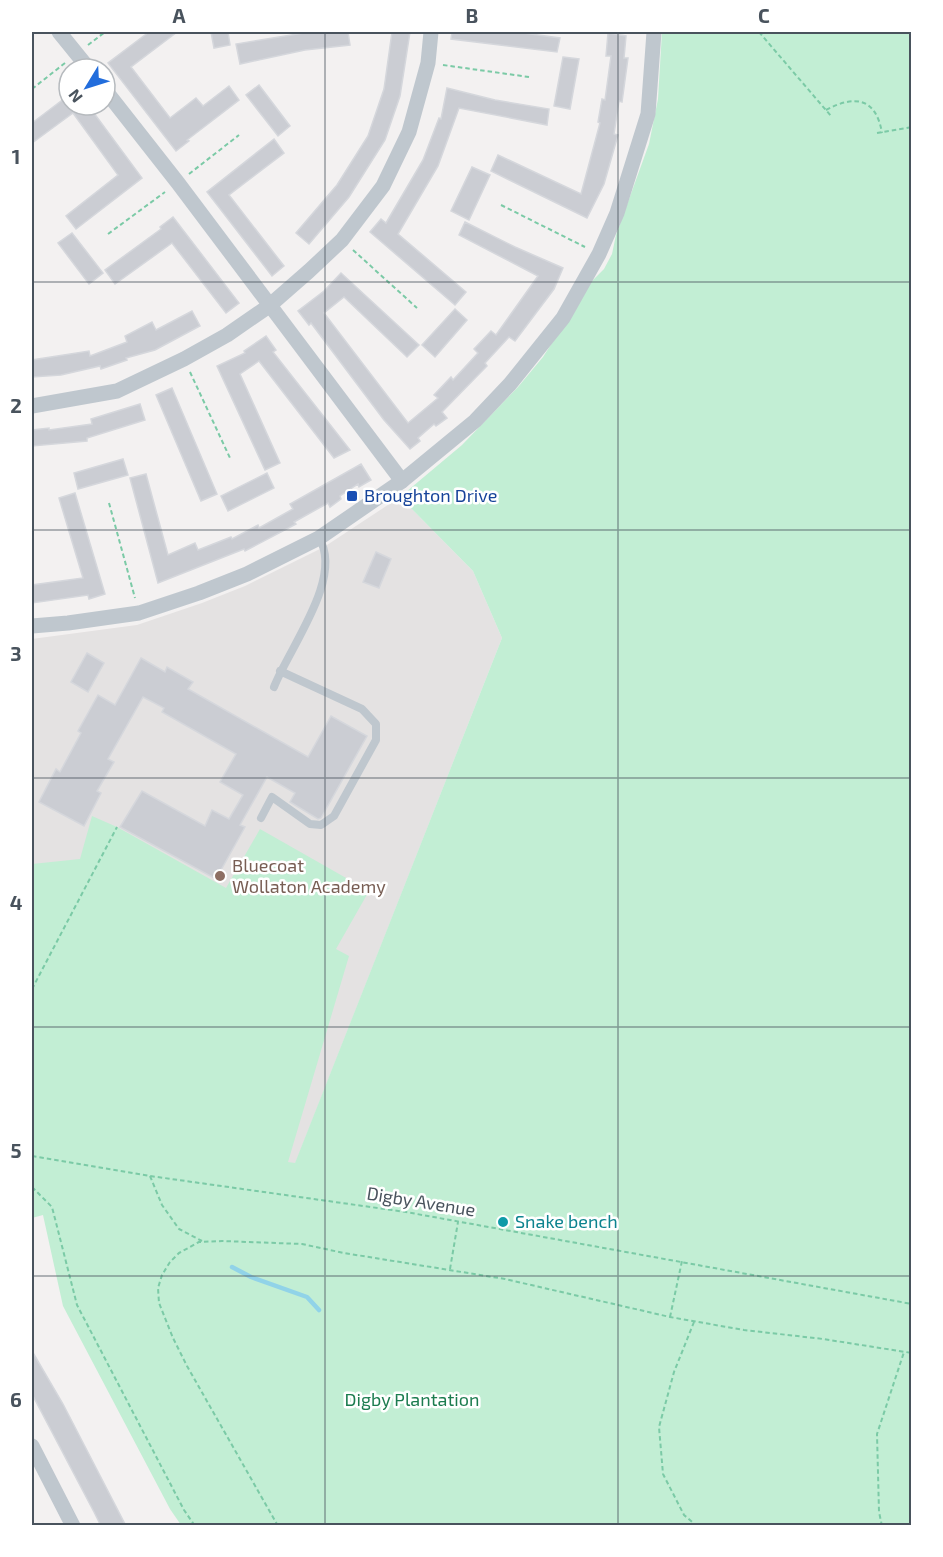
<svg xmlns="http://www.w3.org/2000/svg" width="943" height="1557" viewBox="0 0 943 1557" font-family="'Exo 2',sans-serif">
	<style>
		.education { fill: #e4e2e2 }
		.green { fill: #c2eed4 }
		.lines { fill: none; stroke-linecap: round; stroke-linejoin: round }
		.stream { stroke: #91d3e8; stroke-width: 4.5 }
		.building { fill: #cbcdd3; stroke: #d5d7dc; stroke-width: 1.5 }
		.path { stroke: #7bcaa6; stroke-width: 2; stroke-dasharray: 4.5 3; stroke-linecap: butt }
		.service { stroke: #bfc7ce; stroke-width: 8 }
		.minor { stroke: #bfc7ce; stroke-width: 15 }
		.grid { fill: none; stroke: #49535d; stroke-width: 1.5; stroke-opacity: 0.55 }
		.transit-dot { fill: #1a4fb4; stroke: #fff; stroke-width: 2 }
		.education-dot { fill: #8d6e63; stroke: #fff; stroke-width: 2 }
		.culture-dot { fill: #0f9aa8; stroke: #fff; stroke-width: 2 }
		.labels { text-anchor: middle; stroke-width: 5; stroke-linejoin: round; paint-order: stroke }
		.transit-label { font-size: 18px; fill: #164399; stroke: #fff; text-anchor: start }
		.education-label { font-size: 18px; fill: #785e54; stroke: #fff; text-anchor: start }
		.street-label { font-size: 18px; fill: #49535d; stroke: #fff }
		.culture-label { font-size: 18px; fill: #0d838f; stroke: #fff; text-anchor: start }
		.park-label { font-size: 18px; fill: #1c7c4f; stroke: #fff }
		.neatline { fill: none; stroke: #49535d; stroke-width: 2 }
		.grid-label { font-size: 20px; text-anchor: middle; font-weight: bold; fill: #49535d }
	</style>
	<rect width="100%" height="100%" fill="#f3f1f1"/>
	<polygon class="education" points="400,497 473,571 502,638 295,1164 32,1113 32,639 137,625 202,603 245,586 324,547"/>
	<polygon class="green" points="662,32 911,32 911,1525 181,1525 170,1509 63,1306 43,1215 32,1218 32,864 80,859 92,816 117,827 226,888 260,829 369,891 336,949 349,956 288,1162 295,1163 502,638 473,571 400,497 462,445 518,387 543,357 591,282 604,269 612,254 616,235 649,144 658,99"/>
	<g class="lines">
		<polyline class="stream" points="232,1267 251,1277 307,1297 319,1310"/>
	</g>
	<g class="building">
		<polygon points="149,32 177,32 131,67 170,118 196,98 203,106 229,86 239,100 187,140 189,141 176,151 108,63"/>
		<polygon points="211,32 228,32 230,45 214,48"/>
		<polygon points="310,32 348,32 350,45 305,50 240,64 236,44"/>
		<polygon points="392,32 410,32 400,96 385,140 349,197 309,244 296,233 337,185 368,136 384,89"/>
		<polygon points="452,32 516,32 560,38 557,52 451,39"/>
		<polygon points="608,33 626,36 624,58 628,58 622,102 619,101 614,134 618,135 604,184 587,218 491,171 498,155 581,194 600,123 598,122 602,99 605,100 611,56 606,56"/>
		<polygon points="563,57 579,59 570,109 554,106"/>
		<polygon points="259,85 290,126 278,136 246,95"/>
		<polygon points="447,88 495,100 549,109 547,125 459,108 438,166 398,234 466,292 455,305 370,232 381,219 386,223 423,160 439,118 441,119"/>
		<polygon points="69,95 69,105 88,105 142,178 76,229 66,216 118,175 73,113 32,143 32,123"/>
		<polygon points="274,139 284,153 229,195 284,266 272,276 207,192"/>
		<polygon points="472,167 490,175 469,220 451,211"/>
		<polygon points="173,217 239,303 226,313 172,243 115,284 105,270 161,229 160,227"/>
		<polygon points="465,222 515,247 563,268 554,289 515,341 509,337 485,363 487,366 442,412 447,418 436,426 434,424 418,438 420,441 410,449 384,420 311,323 309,325 298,311 324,291 341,273 419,345 407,357 344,297 324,313 408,423 438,398 434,395 451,377 453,380 478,353 474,349 491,331 496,335 538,276 459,235"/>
		<polygon points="72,233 103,273 89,284 58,243"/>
		<polygon points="455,309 467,320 435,357 422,345"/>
		<polygon points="192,311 200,326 155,350 126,358 127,360 101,369 100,366 61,375 32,377 32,360 89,351 90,356 127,342 125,336 152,322 156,330"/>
		<polygon points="266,336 276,350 273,352 350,450 334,458 259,361 240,374 280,463 265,470 217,366 245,353 244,351"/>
		<polygon points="172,388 217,494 201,501 156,395"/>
		<polygon points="140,404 145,420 87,438 87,441 32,446 32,430 49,428 49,430 92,424 91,419"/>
		<polygon points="123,459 128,475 78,489 74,473"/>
		<polygon points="361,464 371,480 359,487 358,484 340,496 341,499 330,507 328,503 294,522 296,524 245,551 244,549 158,583 130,478 146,474 168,555 195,543 198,550 231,537 232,539 258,525 259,528 293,509 290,504"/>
		<polygon points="267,473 274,488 228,511 221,496"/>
		<polygon points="75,493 105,594 89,599 88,595 32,603 32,585 83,578 59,498"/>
		<polygon points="376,552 391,559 379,588 363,582"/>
		<polygon points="87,653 104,663 88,692 71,682"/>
		<polygon points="141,658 165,672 167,667 193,682 188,689 308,757 331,716 367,736 321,818 318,819 290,802 295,793 267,777 240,825 245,827 216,879 120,827 142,791 205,826 212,810 229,819 243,795 220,782 236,754 162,712 164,708 143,697 108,759 114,762 97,791 101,793 84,826 39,802 56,769 60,772 81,733 78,731 98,695 115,705"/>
		<polygon points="32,1351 63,1404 126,1526 101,1526 94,1512 32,1394"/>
	</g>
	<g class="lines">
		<g class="path">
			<polyline points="759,32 831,116"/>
			<polyline points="88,45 105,32"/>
			<polyline points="443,65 529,77"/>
			<polyline points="32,89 65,63"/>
			<path d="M826,110C854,95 876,97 882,133"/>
			<polyline points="877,133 912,127"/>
			<polyline points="189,174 239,135"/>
			<polyline points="501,205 585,247"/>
			<polyline points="108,234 165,192"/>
			<polyline points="353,250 417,308"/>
			<polyline points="190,372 230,458"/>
			<polyline points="109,503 135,598"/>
			<polyline points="32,989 117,827"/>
			<polyline points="32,1156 150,1176 406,1212 912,1304"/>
			<polyline points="150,1176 162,1205 179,1229 202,1241"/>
			<polyline points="32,1187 52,1207 77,1305 184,1510 195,1526"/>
			<polyline points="450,1269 458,1222"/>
			<polyline points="670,1317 682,1261"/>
			<polyline points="694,1322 674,1372 659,1427 663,1474 684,1515 697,1526"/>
			<polyline points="278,1526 187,1366 173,1338 159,1303 158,1288 162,1275 170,1262 179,1253 199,1242 222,1241 302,1244 344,1253 505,1279 670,1317 744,1330 823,1339 912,1353"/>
			<polyline points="882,1526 879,1512 877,1434 904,1352"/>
		</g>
		<g class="service">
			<path d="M274,687C289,648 344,578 319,538"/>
			<polyline points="261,818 272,797 310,824 321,825 334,816 376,740 376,724 362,709 280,671"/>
		</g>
		<g class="minor">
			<polyline points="59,32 89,69"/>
			<polyline points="105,90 178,183 402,481"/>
			<polyline points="32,406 117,391 184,359 227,335 269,306 309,271 342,240 383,186 409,132 428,63 431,32"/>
			<polyline points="32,626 68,623 139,613 199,593 247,574 319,538 402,481 475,421 510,384 563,318 599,254 617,213 648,114 654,32"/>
			<polyline points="32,1446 73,1526"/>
		</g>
	</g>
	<path class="grid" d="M325,32V1526M618,32V1526M32,282H912M32,530H912M32,778H912M32,1027H912M32,1276H912"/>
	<rect class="transit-dot" x="346" y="490" width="12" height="12" rx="3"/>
	<circle class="education-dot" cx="220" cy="876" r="6"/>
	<circle class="culture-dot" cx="503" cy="1222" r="6"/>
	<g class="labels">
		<g class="transit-label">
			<text x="364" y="502">Broughton Drive</text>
		</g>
		<g class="education-label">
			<text x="232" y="872">Bluecoat<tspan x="232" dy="21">Wollaton Academy</tspan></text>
		</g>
		<g class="street-label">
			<text transform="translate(421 1202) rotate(9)" y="6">Digby Avenue</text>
		</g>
		<g class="culture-label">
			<text x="515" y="1228">Snake bench</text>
		</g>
		<g class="park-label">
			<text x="412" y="1406">Digby Plantation</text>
		</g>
	</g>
	<rect width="943" height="1557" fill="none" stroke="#ffffff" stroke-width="66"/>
	<g transform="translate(87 87) rotate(232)"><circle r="28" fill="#ffffff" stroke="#b6babe" stroke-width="1.5"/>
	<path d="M0-4.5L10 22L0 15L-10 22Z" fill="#226ddc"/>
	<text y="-9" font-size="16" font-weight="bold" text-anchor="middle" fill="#49535d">N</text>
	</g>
	<rect x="33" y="33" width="877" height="1491" class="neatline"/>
	<g class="grid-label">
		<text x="179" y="23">A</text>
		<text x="472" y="23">B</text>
		<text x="764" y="23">C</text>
		<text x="16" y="164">1</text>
		<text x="16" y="413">2</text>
		<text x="16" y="661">3</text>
		<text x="16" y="910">4</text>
		<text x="16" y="1158">5</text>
		<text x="16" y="1407">6</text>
	</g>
</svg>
